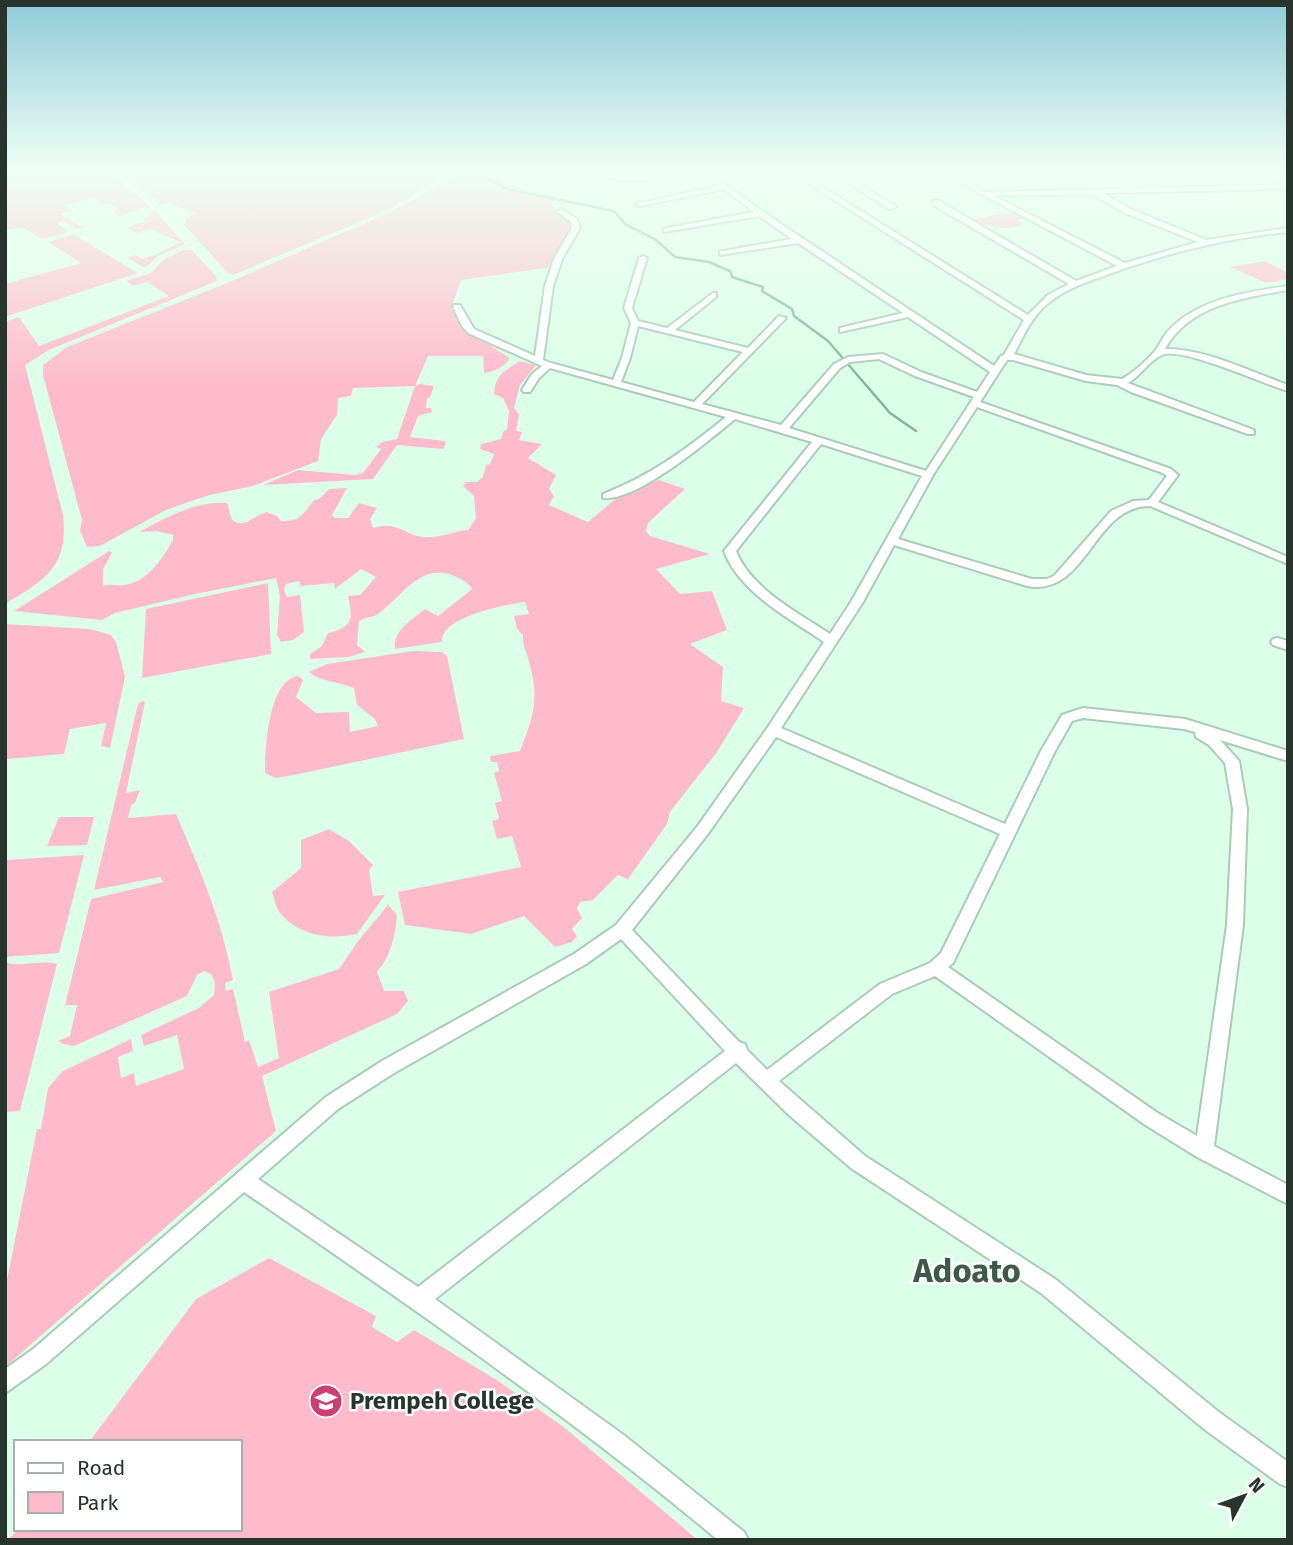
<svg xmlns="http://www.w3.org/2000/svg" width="1293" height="1545" viewBox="0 0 1293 1545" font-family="'Fira Sans',sans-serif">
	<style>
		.green { fill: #fbc }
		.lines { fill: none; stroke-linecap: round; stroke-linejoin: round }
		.stream { stroke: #82b495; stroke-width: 2.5 }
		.minor-casing { stroke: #a9ccb6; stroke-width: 4 }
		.minor { fill: #fff; fill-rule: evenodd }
		.labels { text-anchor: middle; stroke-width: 5; stroke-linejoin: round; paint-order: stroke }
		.near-poi-label { font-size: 24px; font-weight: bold; fill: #27352c; stroke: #fff; text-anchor: start }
		.near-district-label { font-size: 33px; font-weight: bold; fill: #3b5a47; stroke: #fff }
	</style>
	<rect width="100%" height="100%" fill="#dbffe8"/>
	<g class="green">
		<polygon points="5,170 109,170 150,207 120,216 113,212 118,210 110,204 104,206 95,197 65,206 72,210 60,214 81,226 94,224 76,229 64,221 57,223 69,232 42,239 21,227 5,231"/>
		<polygon points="121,170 457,170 390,209 233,275 228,273 184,225 186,219 194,214 193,212 170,203 160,205 149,195 151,193 147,193"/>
		<path d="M465,170H480L537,195L561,196L551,203L556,211L574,224L553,267L461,280L451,309L466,330L510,358C504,368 496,371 484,373L483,356H428L415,386L353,388L351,396L338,398L337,415L321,439L318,461L253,486L209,495L166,510L100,546L87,547L80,531L82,520L43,375V365L67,347L227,283L391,212Z"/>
		<polygon points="155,211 185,244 158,256 145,268 127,258 136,255 142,259 157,254 180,242 149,229 136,233 127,227 146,222 143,219 150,216 147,214"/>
		<path d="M1010,212L1025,218L1018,220L1023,224C1007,232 988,227 973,219Z"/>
		<polygon points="73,234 138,273 5,317 5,284 81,263 48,242"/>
		<path d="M183,250H192L215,275L217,281L49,350L25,365L63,515C69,567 45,580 5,604V322L19,317L39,346L169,296L147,282L133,286L126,281L151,273L164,259Z"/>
		<polygon points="1265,261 1288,273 1288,279 1266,283 1230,267"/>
		<path d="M520,361L536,365L520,385L514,408L519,414L516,431L522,432L519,440L542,444L528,458L556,475L549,489L554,496L549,505L588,522L620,495L659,480L685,489L648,523L646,531L650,536L710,554L656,569L680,594L712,591L727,630L690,644L723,667L721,701L744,708L717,752L670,812L667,824L628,879L618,875L593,900L580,902L577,909L582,918L572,929L577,936L572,942L555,947L524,916L471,934L405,925L398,892L521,867L512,836L497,839L492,821L499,819L495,803L502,801L494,773L499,771L497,762H491L490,756L520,751C533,717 540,700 529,662C527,652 522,646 523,635L517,629L514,616L529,614L525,602C505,605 440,617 442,642L395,649C392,631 413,619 425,609L438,616L472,589C467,581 462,580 454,576C420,562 402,597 378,614C372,618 365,616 359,622L357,645L365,652L349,657L310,659V654L322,646L328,633C353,627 353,619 348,596L360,595L376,577L361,569L335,589L334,583L301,586L299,581L286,584L284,590L287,597L300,595L304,632L293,640L281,642L277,635L280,596L276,578L195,594L115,613L102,620L14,611L109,551L112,553L103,569V586C111,583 116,586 124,585C148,582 162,559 173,540V535L156,531L139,532C165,518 197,500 227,503L232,520C244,529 253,516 266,512L277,516L281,521C299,522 304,514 314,500L319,499L329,489L347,488L332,515L335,518H348L359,503L377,508L370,519L373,528C398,520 404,536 425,537C445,538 451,531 468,530L476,518L474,496L463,486L466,482H477L483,477L486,465L490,464L494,454L480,449L481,444L501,439L503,432L507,429L509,411L503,398L494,394C495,375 504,371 520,361Z"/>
		<polygon points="420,384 434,386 430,397 427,399 426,408 431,408 432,412 418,416 410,437 444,441 446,443 443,449 397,445 373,479 263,485 298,470 355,475 363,473 381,449 376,447 382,442 397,439 415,386"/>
		<polygon points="268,583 271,654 142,678 146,609"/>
		<polygon points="5,624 90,629 111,635 116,642 125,677 110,748 101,746 106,723 70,729 64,754 7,759 5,762"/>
		<path d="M413,651L442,652L447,656L464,739L294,775L275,778L265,773C265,750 268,680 298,676L303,680L296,697L316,713L349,712L350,732L378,726L375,719L357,705L354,688C340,682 318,681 309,672L327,664Z"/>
		<path d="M142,701L145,702L126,793L140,790L135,803L131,805L128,818L176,814C201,872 221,918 233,980L225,983L226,991L233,989L245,1042L249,1040L258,1067L279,1058L269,992L339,969L358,941L388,905L397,915C396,932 390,960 377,971L384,991H404L408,1001L397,1014L262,1076L276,1131L5,1367V1290L37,1129H41L48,1088L63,1071L131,1039L133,1051L118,1057L121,1078L134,1073L136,1086L184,1069L177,1035L144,1046L141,1035L199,1008L214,995L215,982L211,974L204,971L197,975L187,996L74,1046L63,1044L58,1041L70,1036L77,1005H65L91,899L163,882L160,877L94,890L138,704Z"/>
		<polygon points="59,817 94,817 87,845 47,846"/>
		<path d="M329,829L349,841L373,865L369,870L373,896L385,895L357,934C330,940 299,936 280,913C276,908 274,898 272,892L301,868V840Z"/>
		<polygon points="84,855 59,953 5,957 5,860"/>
		<path d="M5,962C21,968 40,959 57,964L20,1111L6,1112L5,1116Z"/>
		<polygon points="269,1258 376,1316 372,1327 397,1342 414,1330 497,1380 565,1428 698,1540 7,1540 19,1529 240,1529 240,1442 89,1442 196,1299"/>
	</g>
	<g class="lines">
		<polyline class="stream" points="472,170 507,189 614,211 625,224 656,240 675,257 709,262 730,271 732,277 763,287 762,291 792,309 794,316 828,341 890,413 916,431"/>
		<defs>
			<g id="minor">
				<path d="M594,170H602L625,177L675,170C651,182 617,186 594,170Z"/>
				<path d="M689,170H697L724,184L778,222L994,366L1001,356L1004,355L1024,320L787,170H795L1028,315L1048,295L1069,284L933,205V201H939L1076,281L1117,266L936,170H944L986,192L1288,185V189L1102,193L1131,209L1206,240L1288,228V232C1226,238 1167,253 1109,274C1087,282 1064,289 1046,305C1031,318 1023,337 1014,354L1086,375L1122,379C1133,373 1147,360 1155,351C1160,345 1162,338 1167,332C1197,299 1246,292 1288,286V290C1243,298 1189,305 1165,349C1204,348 1251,372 1288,385V391C1263,384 1182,346 1162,355C1148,361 1141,376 1128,383L1254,430V434H1248L1131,392L1117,385L1086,381L1013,360H1007L980,402L1171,469L1178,475L1158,502L1288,557V564L1150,506C1092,506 1088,597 1027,586L894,545L863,602L781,728L1005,824L1041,751L1062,715L1083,708L1185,719L1288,751V761L1220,740L1239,761L1247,809L1243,925L1214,1146L1288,1185V1204L1197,1157L1144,1124L935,976L892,994L779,1081L865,1156L1055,1279L1220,1413L1288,1462V1487L1280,1484L1204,1429L1041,1293L851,1168L789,1115L736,1063L435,1299L625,1436L744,1532L748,1540H718C567,1414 406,1303 244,1192L46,1364L5,1393V1369L32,1350L326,1097L382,1061L574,954L616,925L697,827L768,727L824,642C789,618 740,593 724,551L812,442L735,419C709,440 637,502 603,498V494C650,476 688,448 726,417L550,368L539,378L530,392H524L522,390L532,374L542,366L468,333L462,326L453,307L454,305H460L474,329L535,356L545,286L554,259L572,228L571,222L557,211L561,209L577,219L580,228L562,259L553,286L543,360L551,363L613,380L622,358L631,323L624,308L639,258L643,256L647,258L632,308L638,321L667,328L713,293H716V297L675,330L748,348L779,316L786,318L702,404L781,425L834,364L848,357L883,354L921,372L977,392L990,372L908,317L840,332V328L903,313L798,243L720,255V251H723L792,239L759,216L664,232L663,230L667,228L754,212L724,189L640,206L636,204L719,186ZM1092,194L1125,213L1198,242L1125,263L994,196ZM638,326L743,352L694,402L621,382L630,358ZM879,359L915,376L974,397L926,471L789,428L840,368L850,362ZM977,407L1163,473L1167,476L1149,500L1133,501L1111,511L1054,576L1047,579H1032L898,539L933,475ZM821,444L922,476L851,602L830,634C797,612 751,589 736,551ZM1083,718L1184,729L1195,732L1196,737L1209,745L1225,763L1233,809L1227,925L1197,1136L1156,1112L948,967L953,963L1055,751L1072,721ZM776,737L1000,834L941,953L930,963L880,984L767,1070L747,1050L745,1044L739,1042L632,930L707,835ZM621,939L725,1051L418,1287L258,1179L338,1109L394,1073L586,964Z"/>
				<polygon points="829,170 837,170 896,207 889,209"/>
				<polygon points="1278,170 1285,170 1288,177"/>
				<polygon points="1277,638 1288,641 1288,650 1273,645 1271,642 1273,639"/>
			</g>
		</defs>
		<use href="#minor" class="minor-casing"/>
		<use href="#minor" class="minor"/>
	</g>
	<linearGradient id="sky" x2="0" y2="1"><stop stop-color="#8fcad9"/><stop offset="0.44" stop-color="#effff5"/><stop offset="1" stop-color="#effff5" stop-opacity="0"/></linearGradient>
	<rect width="1293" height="386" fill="url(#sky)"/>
	<defs>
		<symbol id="school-disc" viewBox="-11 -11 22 22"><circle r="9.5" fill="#cb3f72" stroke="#fff"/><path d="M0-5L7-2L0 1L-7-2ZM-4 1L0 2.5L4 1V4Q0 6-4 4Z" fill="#fff"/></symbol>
	</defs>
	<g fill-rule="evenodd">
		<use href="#school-disc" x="307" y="1382" width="38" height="38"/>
	</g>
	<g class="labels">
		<g class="near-poi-label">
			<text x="350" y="1409">Prempeh College</text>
		</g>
		<g class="near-district-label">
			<text x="967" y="1282">Adoato</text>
		</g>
	</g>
	<rect width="1293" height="1545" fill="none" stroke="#27352c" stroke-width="14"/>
	<rect x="14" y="1440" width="228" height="91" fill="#ffffff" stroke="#a9aeab" stroke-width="2"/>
	<rect x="28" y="1463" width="35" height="10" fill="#ffffff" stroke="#a9aeab" stroke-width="2"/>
	<text x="77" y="1475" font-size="21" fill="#27352c">Road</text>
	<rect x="28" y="1492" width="35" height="21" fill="#ffbbcc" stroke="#a9aeab" stroke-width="2"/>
	<text x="77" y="1510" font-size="21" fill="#27352c">Park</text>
	<g transform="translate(1244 1496) rotate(49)" stroke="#ffffff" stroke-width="5" paint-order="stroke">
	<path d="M0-5L12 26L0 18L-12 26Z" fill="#27352c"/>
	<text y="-10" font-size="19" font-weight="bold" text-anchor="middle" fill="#27352c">N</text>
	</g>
</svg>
